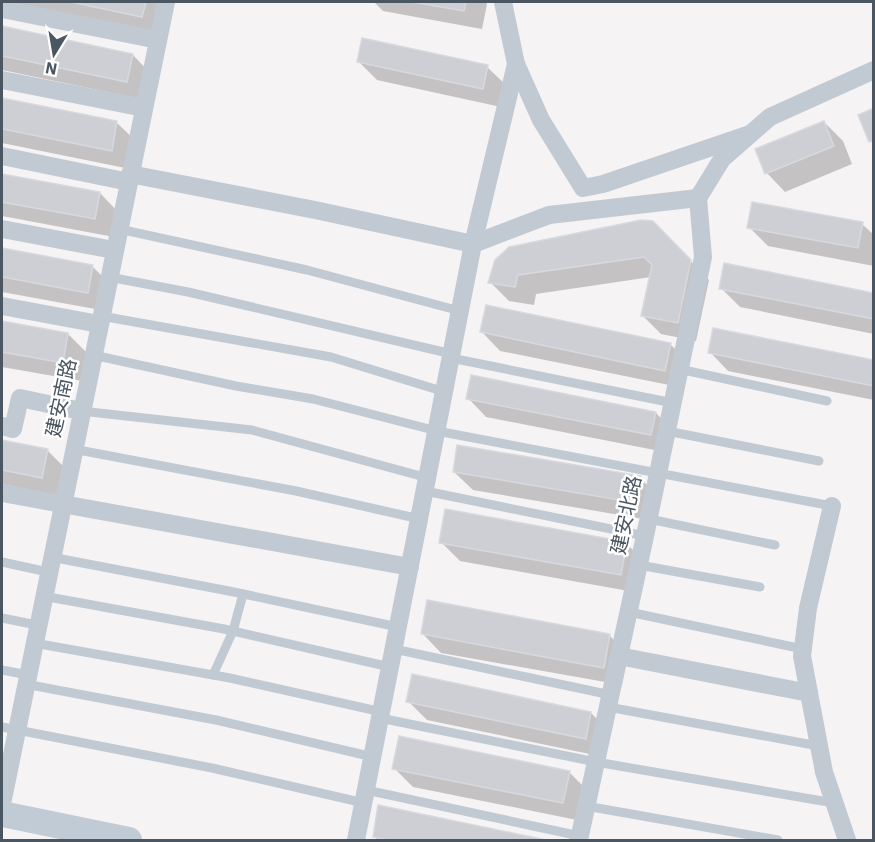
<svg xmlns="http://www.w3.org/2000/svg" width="875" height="842" viewBox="0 0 875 842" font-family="'IBM Plex Sans','Noto Sans SC',sans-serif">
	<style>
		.shadow { fill: #0003 }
		.building { fill: #cdcfd5; stroke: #d7d9de; stroke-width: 1.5 }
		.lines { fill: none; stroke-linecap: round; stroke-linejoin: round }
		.lane { stroke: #c1cad2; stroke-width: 9 }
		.street { stroke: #c1cad2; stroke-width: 18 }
		.secondary { stroke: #c1cbd6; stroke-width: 26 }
		.labels { text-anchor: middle; stroke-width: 5; stroke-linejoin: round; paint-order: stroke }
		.street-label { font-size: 20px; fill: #4a5661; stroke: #fff }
	</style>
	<rect width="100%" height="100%" fill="#f5f3f3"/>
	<g class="shadow">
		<polygon points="9,2 158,2 161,35"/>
		<polygon points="374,2 485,2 487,4 482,29 383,11"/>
		<polygon points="2,27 133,55 151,74 146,100 2,70"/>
		<polygon points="358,61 487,67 506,85 501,107 377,80"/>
		<polygon points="2,100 117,123 136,141 130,169 2,143"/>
		<polygon points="824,122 843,141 852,164 785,192 767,173"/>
		<polygon points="2,175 100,193 118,212 114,237 2,216"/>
		<polygon points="652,222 709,280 696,341 661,334 642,315 651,277 536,294 534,305 509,301 490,282"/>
		<polygon points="862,224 874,235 874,266 768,246 749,227"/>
		<polygon points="2,250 92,266 111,285 106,311 2,292"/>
		<polygon points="721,288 874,294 874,334 740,307"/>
		<polygon points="2,323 68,334 87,353 82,381 2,367"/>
		<polygon points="482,332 670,344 689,363 684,388 500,351"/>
		<polygon points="710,352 874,362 874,400 728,371"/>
		<polygon points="468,398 656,413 674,432 670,453 486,417"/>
		<polygon points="2,442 47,450 66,469 61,496 2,484"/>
		<polygon points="454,472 640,478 659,497 655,521 473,490"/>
		<polygon points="441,542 626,543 645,562 640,593 460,561"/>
		<polygon points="423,634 609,635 628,654 622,685 441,653"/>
		<polygon points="408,701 591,713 610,732 604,757 427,720"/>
		<polygon points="394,768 569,772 588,791 582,821 413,787"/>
		<polygon points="380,807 538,840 378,840 374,836"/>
	</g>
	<g class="building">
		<polygon points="71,2 146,2 142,17"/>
		<polygon points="412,2 466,2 464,11"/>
		<polygon points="2,26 133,54 127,82 2,56"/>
		<polygon points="362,38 488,65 483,89 357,62"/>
		<polygon points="2,98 117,121 112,151 2,129"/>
		<polygon points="874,108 874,140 869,142 858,115"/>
		<polygon points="824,121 834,146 765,174 755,149"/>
		<polygon points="2,174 100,192 95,219 2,202"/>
		<polygon points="752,202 863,222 858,248 747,228"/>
		<polygon points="641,220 653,221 691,260 678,323 641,316 652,265 644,257 518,275 515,287 488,283 495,260 509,247"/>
		<polygon points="2,248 93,265 88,293 2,277"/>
		<polygon points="724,263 874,293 874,319 719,289"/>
		<polygon points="486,305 671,343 665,371 480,332"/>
		<polygon points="2,321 68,333 63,363 2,352"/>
		<polygon points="713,328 874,360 874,386 708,353"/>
		<polygon points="471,375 656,412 651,435 466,399"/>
		<polygon points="2,440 48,449 42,478 2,470"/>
		<polygon points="457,445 641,476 637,503 453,472"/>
		<polygon points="445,509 627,542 621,575 439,543"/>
		<polygon points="427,600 610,634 604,668 421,634"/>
		<polygon points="412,674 591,712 586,739 406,702"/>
		<polygon points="399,736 570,771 563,803 392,769"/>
		<polygon points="378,805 546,840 389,840 373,837"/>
	</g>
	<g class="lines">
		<g class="lane">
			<polyline points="119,229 307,270 460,311"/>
			<polyline points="109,277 188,292 452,354"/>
			<polyline points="101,316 331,357 445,392"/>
			<polyline points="93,355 236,386 313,399 437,431 832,506"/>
			<polyline points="451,358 673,403"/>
			<polyline points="679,369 827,401"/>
			<polyline points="81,411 252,430 428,478"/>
			<polyline points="667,431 819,461"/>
			<polyline points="73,449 296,491 420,519"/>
			<polyline points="425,491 645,536"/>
			<polyline points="649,519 775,545"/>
			<polyline points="51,557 234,592 398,627"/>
			<polyline points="2,562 48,572"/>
			<polyline points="639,565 760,587"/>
			<polyline points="43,596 224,629 390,667"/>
			<polyline points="629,612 803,649"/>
			<polyline points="2,618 37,625"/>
			<polyline points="34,643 230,678 382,712"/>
			<polyline points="394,649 611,695"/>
			<polyline points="2,670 28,675"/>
			<polyline points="213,675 233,631 243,594"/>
			<polyline points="25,684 216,720 373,757"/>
			<polyline points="608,707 819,746"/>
			<polyline points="380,718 596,762 834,803"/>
			<polyline points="2,727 212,768 364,803"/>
			<polyline points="366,790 580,836"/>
			<polyline points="586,806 778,840"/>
		</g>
		<g class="street">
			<polyline points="2,9 158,40"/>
			<polyline points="516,64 541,120 583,188 603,184 750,134"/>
			<polyline points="2,80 144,108"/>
			<polyline points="2,156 129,182"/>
			<polyline points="130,174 315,210 473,244 549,215 698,198"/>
			<polyline points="698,198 722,159 770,117 874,70"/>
			<polyline points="2,229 114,250"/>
			<polyline points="2,306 99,324"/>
			<polyline points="2,426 13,429 20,398 81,411"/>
			<polyline points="2,493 410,567"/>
			<polyline points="619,656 809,693 824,772 847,840"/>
			<polyline points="809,693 802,656 808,608 832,506"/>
			<polyline points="2,804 166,2"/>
			<polyline points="356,840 473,244 516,64 503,2"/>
			<polyline points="579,840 645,536 703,257 698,198"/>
		</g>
		<polyline class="secondary" points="2,814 129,840"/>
	</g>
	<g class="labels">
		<g class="street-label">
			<text transform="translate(61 398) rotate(-78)" y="7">建安南路</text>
			<text transform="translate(626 515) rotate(-78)" y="7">建安北路</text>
		</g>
	</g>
	<rect width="875" height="842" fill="none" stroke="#4a5661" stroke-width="6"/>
	<g transform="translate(54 54) rotate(191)" stroke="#ffffff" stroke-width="4.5" paint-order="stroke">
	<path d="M0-4.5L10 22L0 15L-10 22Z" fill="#4a5661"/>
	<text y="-9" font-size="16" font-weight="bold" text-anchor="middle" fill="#4a5661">N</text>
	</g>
</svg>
